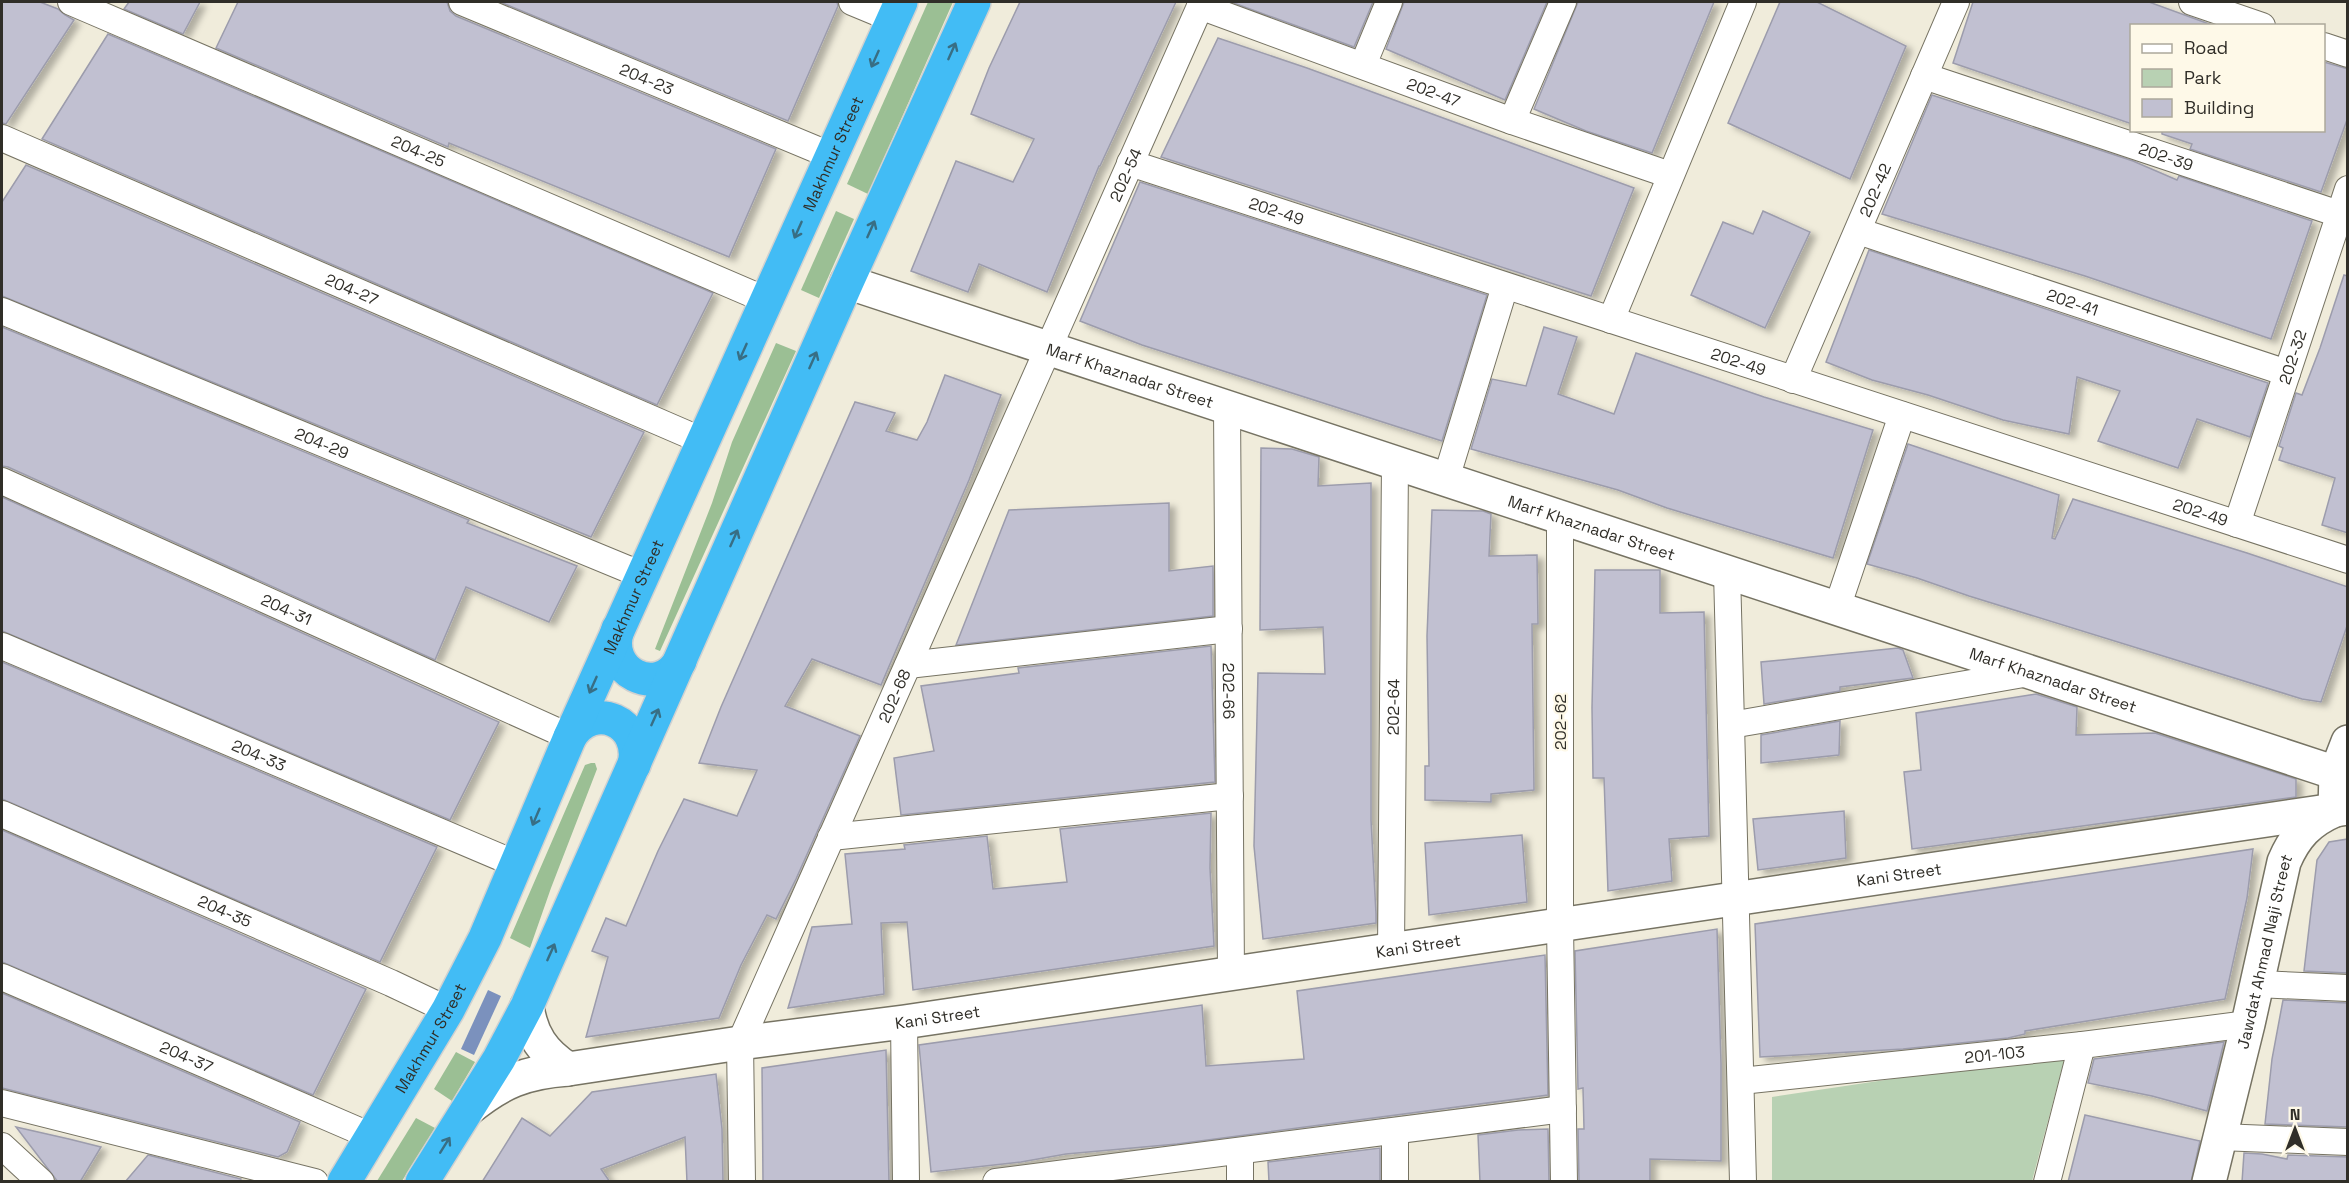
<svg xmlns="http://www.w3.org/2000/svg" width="2349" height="1183" viewBox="0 0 2349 1183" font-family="'Space Grotesk',sans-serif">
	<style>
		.green { fill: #b8d1b3 }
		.forest { fill: #9bbf94 }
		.water { fill: #7b91bd }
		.building { fill: #c1c0d1; stroke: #9c9cac; stroke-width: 1.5; filter: url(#shadow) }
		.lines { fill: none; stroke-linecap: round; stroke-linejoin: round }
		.street-casing { stroke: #767363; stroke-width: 28 }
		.secondary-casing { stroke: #767363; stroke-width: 36 }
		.highway-casing { stroke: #d1d1d0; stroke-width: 36 }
		.street { stroke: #fff; stroke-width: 26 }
		.secondary { stroke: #fff; stroke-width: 33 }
		.highway { stroke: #42bcf5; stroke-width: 33 }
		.oneway { stroke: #386e84 }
		.labels { text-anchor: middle; stroke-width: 4.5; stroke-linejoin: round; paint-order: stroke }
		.street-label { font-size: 16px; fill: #302e28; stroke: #fef9e8 }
	</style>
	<defs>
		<filter id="shadow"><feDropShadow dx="6" dy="4" stdDeviation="3" flood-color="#0004"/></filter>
	</defs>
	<rect width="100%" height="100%" fill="#f0ecdb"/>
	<polygon class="green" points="2066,1053 2032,1181 1772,1181 1772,1097"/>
	<g class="forest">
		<polygon points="928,2 953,2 868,194 847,184"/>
		<polygon points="836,211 854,219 819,298 801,290"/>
		<polygon points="776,343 796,351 660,651 655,649 712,503 732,442"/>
		<polygon points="591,763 595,763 597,769 551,888 530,948 510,938 585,765"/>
		<polygon points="456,1052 475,1062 452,1101 434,1089"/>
		<polygon points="416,1118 435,1128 402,1181 377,1181"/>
	</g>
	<polygon class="water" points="488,990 501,996 474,1055 461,1049"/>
	<g class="building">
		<polygon points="2,2 40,2 58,9 65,15 74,20 6,124 2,123"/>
		<polygon points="129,2 200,2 183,34 124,9"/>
		<polygon points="238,2 447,2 450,11 456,16 776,149 729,257 449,143 448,147 216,48"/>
		<polygon points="500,2 837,2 838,6 788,121"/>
		<polygon points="1020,2 1176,2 1100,166 1099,166 1047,292 979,264 968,292 911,271 956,161 1013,182 1034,139 971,114 989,68"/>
		<polygon points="1231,2 1373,2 1354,47"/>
		<polygon points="1404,2 1547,2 1505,100 1386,49"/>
		<polygon points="1578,2 1714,2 1652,153 1586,131 1534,109"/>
		<polygon points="1780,2 1817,2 1906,46 1850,179 1728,123"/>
		<polygon points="1973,2 2149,2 2212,25 2132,26 2132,124 1953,63"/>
		<polygon points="108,34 713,293 657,405 42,139"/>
		<polygon points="1218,38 1307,68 1634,188 1591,296 1161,157"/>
		<polygon points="2324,62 2348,69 2348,117 2321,192 2190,149 2192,144 2162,134 2162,130 2324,130"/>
		<polygon points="1932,95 2133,161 2177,180 2179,176 2312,221 2271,339 2085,276 1882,214"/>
		<polygon points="26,165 644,432 591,537 2,296 2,202"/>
		<polygon points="1140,182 1487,295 1442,441 1142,345 1080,321"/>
		<polygon points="1763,211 1810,232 1765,328 1691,295 1723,222 1753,234"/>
		<polygon points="1869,250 2268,383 2250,437 2197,419 2178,468 2098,441 2120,391 2077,377 2069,434 2003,420 1928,395 1872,380 1826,362"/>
		<polygon points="2344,275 2348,276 2348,533 2322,525 2335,478 2279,460 2283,448 2279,446 2296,393 2302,395 2320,348"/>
		<polygon points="2,327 469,520 467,523 577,566 549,622 466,587 435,660 8,467 2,466"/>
		<polygon points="1544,327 1577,337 1558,394 1614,414 1636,353 1764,397 1873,430 1833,558 1667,508 1618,490 1471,449 1492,379 1526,386"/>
		<polygon points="945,375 1001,395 969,480 881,685 812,659 785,706 860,736 796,879 776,919 767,915 741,965 719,1018 586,1037 608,957 592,951 606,918 626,926 658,851 684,799 737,816 757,770 699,763 721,707 855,402 895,413 886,431 917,440 927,422"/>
		<polygon points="1908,444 2059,495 2052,538 2055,539 2073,499 2247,553 2348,587 2348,623 2321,702 2302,699 1969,596 1917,578 1867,564"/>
		<polygon points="1261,448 1292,449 1319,457 1318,486 1371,483 1371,820 1376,914 1376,923 1263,939 1254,846 1258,673 1325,674 1323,627 1260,630"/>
		<polygon points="2,497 499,722 450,820 2,631"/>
		<polygon points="1169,503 1169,571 1213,566 1213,616 956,645 1009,510"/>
		<polygon points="1432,510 1483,511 1491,514 1489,556 1537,555 1538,624 1532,624 1534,790 1491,794 1491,802 1425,800 1425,766 1429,766 1427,636"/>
		<polygon points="1595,570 1660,570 1660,613 1704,612 1709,836 1669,839 1672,881 1608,891 1604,778 1593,778 1592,708"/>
		<polygon points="1211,646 1215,782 901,815 894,758 934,751 921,686 1019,673 1018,668"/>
		<polygon points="1898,648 1903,650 1913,678 1840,687 1840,691 1764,704 1761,662"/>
		<polygon points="2,662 437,847 380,962 2,799"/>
		<polygon points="2036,694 2077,707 2076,735 2155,733 2296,779 2296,797 1912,849 1904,772 1921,770 1916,713"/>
		<polygon points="1840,721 1839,755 1761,763 1761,735"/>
		<polygon points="1844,811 1846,858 1758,870 1753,819"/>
		<polygon points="1211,813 1210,868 1214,946 913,990 907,922 881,923 884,994 788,1008 812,927 852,924 845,854 905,849 904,845 987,836 993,889 1067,882 1060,829"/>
		<polygon points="2,830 366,989 313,1095 2,962"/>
		<polygon points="1522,835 1527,902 1429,915 1425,843"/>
		<polygon points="2348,839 2348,973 2304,971 2317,860 2329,842"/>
		<polygon points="2253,849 2247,898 2225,999 2025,1031 2025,1034 2008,1038 1903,1049 1760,1057 1755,924"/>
		<polygon points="1717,929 1721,1063 1721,1161 1650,1159 1650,1182 1579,1182 1578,1129 1584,1129 1583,1088 1578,1089 1575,951"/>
		<polygon points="1545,955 1548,1095 1177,1144 1066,1154 1021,1162 931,1172 919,1045 1202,1005 1206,1066 1304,1059 1297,991"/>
		<polygon points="2,993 300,1122 287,1152 278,1157 2,1088"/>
		<polygon points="2283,1000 2348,1003 2348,1127 2265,1124 2272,1059"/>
		<polygon points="2224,1042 2207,1111 2152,1096 2088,1083 2094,1059"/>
		<polygon points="886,1050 889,1182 763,1182 762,1068"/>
		<polygon points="716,1074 722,1129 723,1182 687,1182 685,1137 601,1169 610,1182 482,1182 522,1118 550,1136 592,1092"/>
		<polygon points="2085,1115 2200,1141 2191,1182 2068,1182"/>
		<polygon points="16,1127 69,1139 101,1147 80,1182 58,1182"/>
		<polygon points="1548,1129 1549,1182 1480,1182 1478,1135 1518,1130"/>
		<polygon points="1380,1148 1380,1182 1269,1182 1268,1162"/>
		<polygon points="2244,1153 2262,1154 2287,1159 2288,1155 2348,1157 2348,1182 2242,1182"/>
		<polygon points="148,1155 241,1179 240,1182 125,1182"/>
	</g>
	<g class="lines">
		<defs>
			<g id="street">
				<path id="s1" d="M71,2L766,300"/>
				<path id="s2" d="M462,2L832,156"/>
				<polyline points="852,2 893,19"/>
				<polyline points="2192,2 2262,26"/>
				<path id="s3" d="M1200,6L1512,121L1670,175"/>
				<polyline points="2324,46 2348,54"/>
				<polyline points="1363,65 1389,2"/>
				<path id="s4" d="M1924,76L2339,214"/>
				<polyline points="1512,121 1563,2"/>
				<path id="s5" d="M2,138L703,441"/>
				<path id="s6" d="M1130,163L2348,560"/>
				<path id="s7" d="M1858,231L2287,373"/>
				<path id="s8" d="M2,311L642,575"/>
				<polyline points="1611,320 1743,2"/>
				<path id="s9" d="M1793,380L1956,2"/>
				<path id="s10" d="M1227,407L1231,974"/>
				<polyline points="1446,479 1505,286"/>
				<path id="s11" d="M2,481L570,737"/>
				<polyline points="1560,517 1560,926 1564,1182"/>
				<path id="s12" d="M2237,524L2348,189"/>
				<polyline points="1727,572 1743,1182"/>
				<polyline points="1837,608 1902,415"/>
				<path id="s13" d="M2,646L516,864"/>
				<polyline points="908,665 1229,629"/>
				<polyline points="1731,725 2029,673"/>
				<path id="s14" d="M2,814L391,983L448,1010"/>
				<polyline points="831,837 1230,796"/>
				<path id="s15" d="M1391,951L1395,463"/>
				<path id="s16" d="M2,977L371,1136"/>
				<polyline points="2257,984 2348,988"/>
				<polyline points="904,1022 906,1182"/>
				<path id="s17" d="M1741,1081L2082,1045L2248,1024"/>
				<polyline points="2,1103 315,1182"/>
				<polyline points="1395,1132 1395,1182"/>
				<polyline points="2220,1137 2348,1142"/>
				<polyline points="2,1146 41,1182"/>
				<polyline points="1240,1151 1240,1182"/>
				<path id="s18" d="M742,1182L740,1043L1202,2"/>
				<polyline points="996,1182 1563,1109"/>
				<polyline points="2047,1182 2082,1045"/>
			</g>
			<g id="secondary">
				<path id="s19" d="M847,282L2336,773"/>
				<path d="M527,1006C531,1035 543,1053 568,1069"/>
				<path id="s20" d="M468,1109C501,1082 525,1072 568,1069L740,1043L904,1022L2348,808"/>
				<path id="s21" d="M2209,1182L2248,1024L2284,862C2295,836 2309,821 2335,810L2336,773L2348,742"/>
			</g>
			<g id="highway">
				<path d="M618,629C603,672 658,699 680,661"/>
				<path d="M570,737C593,699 644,722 634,765"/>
				<path id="s22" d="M344,1182L448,1010L485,938L570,737L901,2"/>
				<polyline points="422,1182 499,1059 527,1006 847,282 974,2"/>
			</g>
		</defs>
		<use href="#street" class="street-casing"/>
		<use href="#secondary" class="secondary-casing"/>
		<use href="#highway" class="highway-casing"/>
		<use href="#street" class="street"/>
		<use href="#secondary" class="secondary"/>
		<use href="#highway" class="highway"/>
	</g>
	<defs><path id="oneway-shaft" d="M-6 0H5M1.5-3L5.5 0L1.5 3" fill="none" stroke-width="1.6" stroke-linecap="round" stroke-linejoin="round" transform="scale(1.5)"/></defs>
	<g class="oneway">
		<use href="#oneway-shaft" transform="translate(952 51) rotate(-66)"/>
		<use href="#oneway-shaft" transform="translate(875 59) rotate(114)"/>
		<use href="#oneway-shaft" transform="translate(871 229) rotate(-66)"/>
		<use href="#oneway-shaft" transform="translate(798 230) rotate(114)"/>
		<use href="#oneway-shaft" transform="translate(743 352) rotate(114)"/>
		<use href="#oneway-shaft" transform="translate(813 360) rotate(-66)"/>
		<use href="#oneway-shaft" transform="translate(734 538) rotate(-66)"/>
		<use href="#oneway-shaft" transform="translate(593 685) rotate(114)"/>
		<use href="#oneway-shaft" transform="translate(655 717) rotate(-66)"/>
		<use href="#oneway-shaft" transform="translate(536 817) rotate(113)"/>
		<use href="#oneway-shaft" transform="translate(551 952) rotate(-66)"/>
		<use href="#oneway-shaft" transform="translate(445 1145) rotate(-58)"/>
	</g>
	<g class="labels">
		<g class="street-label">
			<text dy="6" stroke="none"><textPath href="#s2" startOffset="200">204-23</textPath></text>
			<text dy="6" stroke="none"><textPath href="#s3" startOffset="249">202-47</textPath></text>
			<text dy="6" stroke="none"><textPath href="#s1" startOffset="378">204-25</textPath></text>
			<text dy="6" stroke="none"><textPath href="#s22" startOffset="1140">Makhmur Street</textPath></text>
			<text dy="6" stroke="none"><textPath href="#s4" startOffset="255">202-39</textPath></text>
			<text dy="6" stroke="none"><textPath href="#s18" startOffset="1089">202-54</textPath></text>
			<text dy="6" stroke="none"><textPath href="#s9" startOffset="207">202-42</textPath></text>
			<text dy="6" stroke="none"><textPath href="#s6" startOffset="154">202-49</textPath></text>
			<text dy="6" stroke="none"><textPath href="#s5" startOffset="381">204-27</textPath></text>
			<text dy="6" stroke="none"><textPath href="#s7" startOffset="226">202-41</textPath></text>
			<text dy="6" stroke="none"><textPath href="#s12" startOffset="176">202-32</textPath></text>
			<text dy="6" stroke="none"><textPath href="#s6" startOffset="640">202-49</textPath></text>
			<text dy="6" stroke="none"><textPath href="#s19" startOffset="298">Marf Khaznadar Street</textPath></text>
			<text dy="6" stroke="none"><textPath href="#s8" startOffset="346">204-29</textPath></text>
			<text dy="6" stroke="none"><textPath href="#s6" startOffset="1126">202-49</textPath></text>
			<text dy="6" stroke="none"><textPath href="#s19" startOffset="784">Marf Khaznadar Street</textPath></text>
			<text dy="6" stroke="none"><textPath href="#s22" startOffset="654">Makhmur Street</textPath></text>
			<text dy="6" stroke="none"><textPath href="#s11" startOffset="312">204-31</textPath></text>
			<text dy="6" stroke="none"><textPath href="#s19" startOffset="1270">Marf Khaznadar Street</textPath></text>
			<text dy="6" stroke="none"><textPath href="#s10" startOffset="284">202-66</textPath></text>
			<text dy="6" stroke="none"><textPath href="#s18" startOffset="519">202-68</textPath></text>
			<text dy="6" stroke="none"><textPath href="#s15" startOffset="244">202-64</textPath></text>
			<text transform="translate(1560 722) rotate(-90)" y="6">202-62</text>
			<text dy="6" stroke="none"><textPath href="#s13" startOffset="279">204-33</textPath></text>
			<text dy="6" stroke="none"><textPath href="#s20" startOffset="1455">Kani Street</textPath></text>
			<text dy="6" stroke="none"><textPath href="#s14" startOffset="243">204-35</textPath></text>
			<text dy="6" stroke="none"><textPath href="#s20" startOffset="969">Kani Street</textPath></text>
			<text dy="6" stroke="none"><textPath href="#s21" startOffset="237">Jawdat Ahmad Naji Street</textPath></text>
			<text dy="6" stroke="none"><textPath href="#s20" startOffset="483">Kani Street</textPath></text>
			<text dy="6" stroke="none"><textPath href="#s22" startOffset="168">Makhmur Street</textPath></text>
			<text dy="6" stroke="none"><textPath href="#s17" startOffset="255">201-103</textPath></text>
			<text dy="6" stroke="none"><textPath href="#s16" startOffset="201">204-37</textPath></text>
		</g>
	</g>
	<rect width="2349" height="1183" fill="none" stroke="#302e28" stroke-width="6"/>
	<rect x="2130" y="24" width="195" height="108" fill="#fef9e8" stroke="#aca89b" stroke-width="1.5"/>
	<rect x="2142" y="44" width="30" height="9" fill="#ffffff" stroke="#aca89b" stroke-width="1.5"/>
	<text x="2184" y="54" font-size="18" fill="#302e28">Road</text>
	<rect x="2142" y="69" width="30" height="18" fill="#b8d1b3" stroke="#aca89b" stroke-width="1.5"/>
	<text x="2184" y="84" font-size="18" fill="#302e28">Park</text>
	<rect x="2142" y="99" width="30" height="18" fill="#c1c0d1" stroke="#aca89b" stroke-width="1.5"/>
	<text x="2184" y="114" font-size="18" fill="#302e28">Building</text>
	<g transform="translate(2295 1129)" stroke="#fef9e8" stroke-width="4.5" paint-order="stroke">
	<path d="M0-4.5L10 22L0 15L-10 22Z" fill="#302e28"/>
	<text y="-9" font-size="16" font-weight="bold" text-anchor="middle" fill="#302e28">N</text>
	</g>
</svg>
